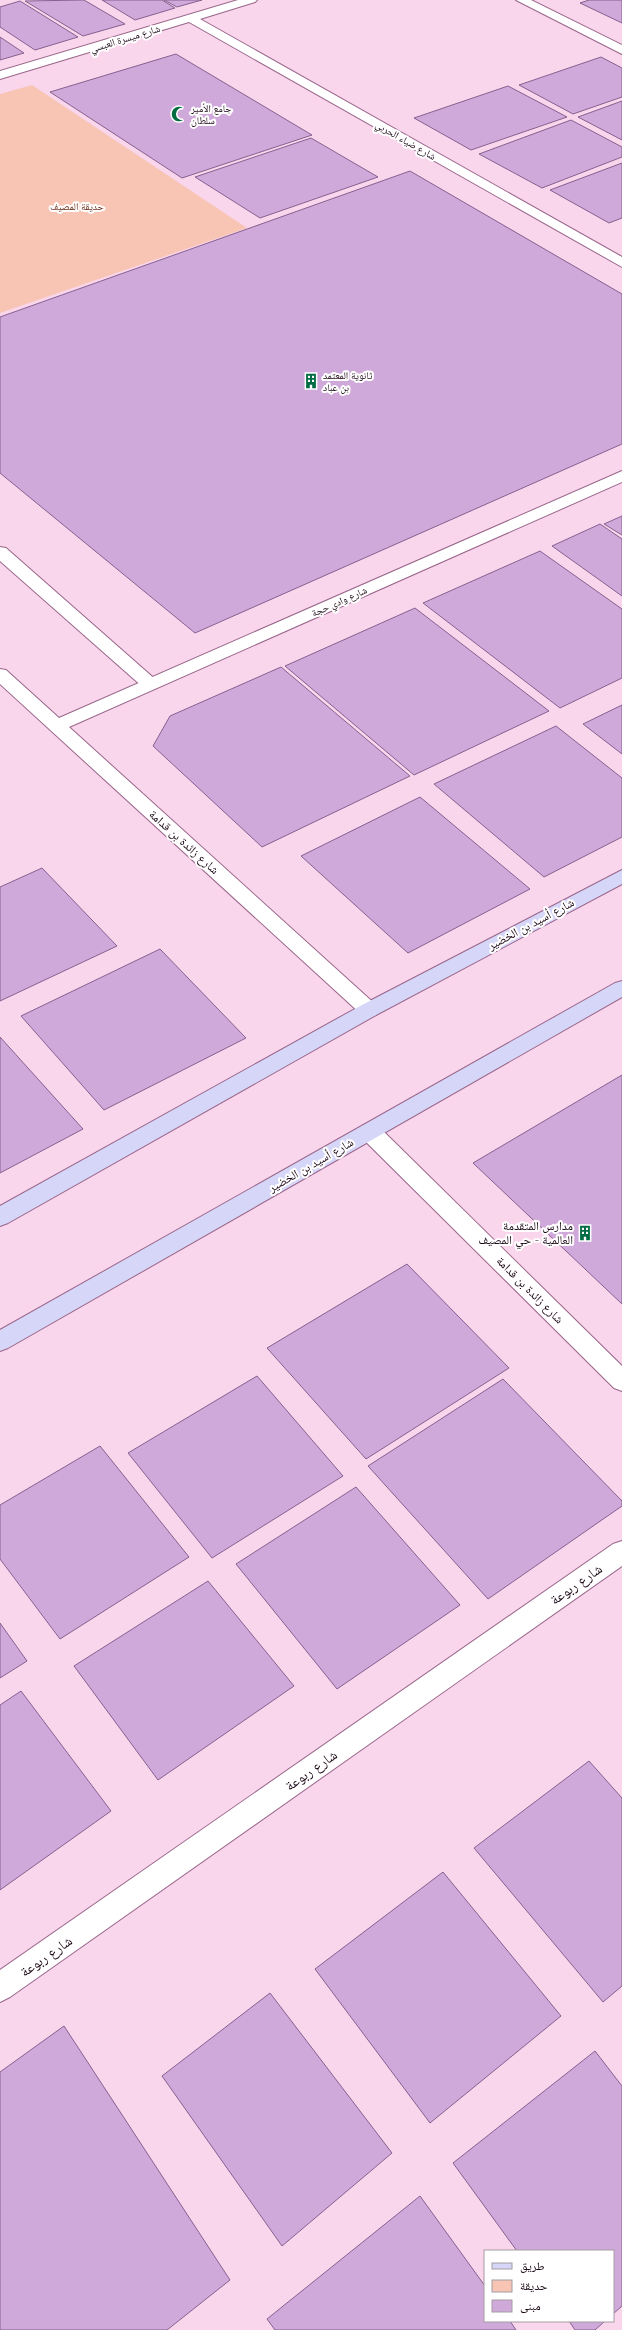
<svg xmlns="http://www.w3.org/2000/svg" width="622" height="2330" viewBox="0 0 622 2330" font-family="Quicksand,'Noto Naskh Arabic',sans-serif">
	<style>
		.green { fill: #f8c5b5 }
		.building { fill: #d0a9db; stroke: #85618f }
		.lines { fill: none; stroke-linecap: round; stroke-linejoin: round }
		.lane-casing { stroke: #996589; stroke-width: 2 }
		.street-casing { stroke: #996589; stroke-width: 2 }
		.secondary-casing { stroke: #996589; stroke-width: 2 }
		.lane { fill: #fff; fill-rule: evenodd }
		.street { fill: #fff; fill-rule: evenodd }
		.secondary { fill: #d6d7f8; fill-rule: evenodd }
		.labels { text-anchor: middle; stroke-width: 4; stroke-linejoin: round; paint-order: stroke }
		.far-street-label { font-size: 10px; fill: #1c0816; stroke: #fff }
		.far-poi-label { font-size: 10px; fill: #1c0816; stroke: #fff; text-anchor: start }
		.far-park-label { font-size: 10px; fill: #692c17; stroke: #fff }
		.street-label { font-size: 12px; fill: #1c0816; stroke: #fff }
		.poi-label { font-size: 12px; fill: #1c0816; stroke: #fff; text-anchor: end }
		.near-street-label { font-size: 14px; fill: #1c0816; stroke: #fff }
	</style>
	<rect width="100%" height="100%" fill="#fad6ed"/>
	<polygon class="green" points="32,85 247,228 0,313 0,94"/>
	<g class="building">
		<polygon points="84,0 125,24 83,36 25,1"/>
		<polygon points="102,0 162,0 175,8 135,20"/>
		<polygon points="164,0 202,0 177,7"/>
		<polygon points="589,0 622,0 622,23 580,3"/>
		<polygon points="20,1 78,37 35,50 0,27 0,7"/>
		<polygon points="0,37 24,53 0,60"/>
		<polygon points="176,54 312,135 182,178 50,92"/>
		<polygon points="601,57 622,68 622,97 573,114 519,85"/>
		<polygon points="508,86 567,117 471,150 414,118"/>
		<polygon points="622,101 622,140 578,117"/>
		<polygon points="571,120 622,147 622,157 542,188 479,154"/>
		<polygon points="311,138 378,177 260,218 195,177"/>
		<polygon points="622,163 622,218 609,223 550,190"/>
		<polygon points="410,171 622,294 622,444 195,633 0,473 0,317"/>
		<polygon points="622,516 622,535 604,524"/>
		<polygon points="600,524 622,539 622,596 552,546"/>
		<polygon points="540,551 622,609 622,678 560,708 423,603"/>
		<polygon points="415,608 549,711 414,775 285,666"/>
		<polygon points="281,667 410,776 262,847 153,746 170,716"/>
		<polygon points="622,705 622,754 583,724"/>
		<polygon points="556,726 622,778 622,837 544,877 434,784"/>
		<polygon points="420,797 530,889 408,953 301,856"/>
		<polygon points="42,868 117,946 0,1001 0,887"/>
		<polygon points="160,949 246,1038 104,1110 21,1016"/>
		<polygon points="0,1037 83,1129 0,1173"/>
		<polygon points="622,1075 622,1304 473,1163"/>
		<polygon points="407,1264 509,1368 366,1459 267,1348"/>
		<polygon points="257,1376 343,1476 212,1558 128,1453"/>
		<polygon points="503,1379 622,1501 622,1506 488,1599 368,1466"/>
		<polygon points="100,1446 189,1557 60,1639 0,1559 0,1505"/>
		<polygon points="356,1487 460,1605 337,1689 236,1564"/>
		<polygon points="208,1581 294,1686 158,1780 74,1666"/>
		<polygon points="0,1623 27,1661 0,1678"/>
		<polygon points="21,1691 111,1811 0,1890 0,1705"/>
		<polygon points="589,1761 622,1798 622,1986 603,2002 474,1848"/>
		<polygon points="443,1872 561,2016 430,2123 315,1969"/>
		<polygon points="270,1993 392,2153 282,2246 162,2076"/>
		<polygon points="64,2026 230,2280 167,2330 0,2330 0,2072"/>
		<polygon points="595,2051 622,2086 622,2306 613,2314 613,2251 517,2251 453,2163"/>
		<polygon points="420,2196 485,2286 485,2321 510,2321 516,2330 275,2330 267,2319"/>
		<polygon points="569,2321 605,2321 595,2330 575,2330"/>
	</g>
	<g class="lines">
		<defs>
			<polygon id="lane" points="0,547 6,548 156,680 159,684 156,688 144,688 0,561"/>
			<g id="street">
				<polygon points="238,0 257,0 255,2 200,19 622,257 622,267 189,22 0,79 0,71"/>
				<polygon points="516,0 531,0 622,45 622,54"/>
				<polygon points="622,471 622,482 69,727 376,1005 379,1010 376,1015 369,1017 362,1015 0,684 0,669 6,670 59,718"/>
				<polygon points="370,1124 378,1126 622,1366 622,1391 614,1388 362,1138 359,1132 362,1126"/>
				<polygon points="622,1541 622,1566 10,1997 0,2002 0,1970 613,1544"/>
			</g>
			<g id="secondary">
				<polygon points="622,870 622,884 376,1015 8,1223 0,1226 0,1206 362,1005"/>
				<polygon points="622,981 622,997 8,1348 0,1351 0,1330 615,983"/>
			</g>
		</defs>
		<use href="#lane" class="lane-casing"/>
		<use href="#street" class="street-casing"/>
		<use href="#secondary" class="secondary-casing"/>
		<use href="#lane" class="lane"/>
		<use href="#street" class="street"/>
		<use href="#secondary" class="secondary"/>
	</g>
	<defs>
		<symbol id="mosque-bare" viewBox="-9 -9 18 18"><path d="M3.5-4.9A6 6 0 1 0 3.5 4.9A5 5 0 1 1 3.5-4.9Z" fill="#016c44" stroke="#fff" stroke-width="2.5" paint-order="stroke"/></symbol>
		<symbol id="building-bare" viewBox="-9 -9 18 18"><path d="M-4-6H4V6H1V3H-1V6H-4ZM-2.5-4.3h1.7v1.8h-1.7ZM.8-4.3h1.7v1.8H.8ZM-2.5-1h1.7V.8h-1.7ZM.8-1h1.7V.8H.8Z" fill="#016c44" stroke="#fff" stroke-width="2.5" paint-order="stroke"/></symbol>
	</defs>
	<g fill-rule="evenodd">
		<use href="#mosque-bare" x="168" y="103" width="22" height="22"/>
		<use href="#building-bare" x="300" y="370" width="22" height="22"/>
		<use href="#building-bare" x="574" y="1222" width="22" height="22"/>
	</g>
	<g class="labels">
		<g class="far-street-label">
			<text transform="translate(125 38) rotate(-17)" y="4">شارع ميسرة العبسي</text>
			<text transform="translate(406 140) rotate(30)" y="4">شارع ضياء الحربي</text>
			<text transform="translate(339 601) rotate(-24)" y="4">شارع وادي حجة</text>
		</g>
		<g class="far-poi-label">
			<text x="191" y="112">جامع الأمير<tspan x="191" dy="12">سلطان</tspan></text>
			<text x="323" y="379">ثانوية المعتمد<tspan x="323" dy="12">بن عباد</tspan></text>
		</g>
		<g class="far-park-label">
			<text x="77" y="210">حديقة المصيف</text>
		</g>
		<g class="street-label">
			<text transform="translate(184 842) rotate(42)" y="4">شارع زائدة بن قدامة</text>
			<text transform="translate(531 924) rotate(-28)" y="4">شارع أسيد بن الخضير</text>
			<text transform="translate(311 1165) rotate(-30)" y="4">شارع أسيد بن الخضير</text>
			<text transform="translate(530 1290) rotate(45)" y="4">شارع زائدة بن قدامة</text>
		</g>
		<g class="poi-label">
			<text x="573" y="1230">مدارس المتقدمة<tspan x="573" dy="14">العالمية - حي المصيف</tspan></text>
		</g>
		<g class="near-street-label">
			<text transform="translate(576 1584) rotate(-35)" y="5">شارع ربوعة</text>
			<text transform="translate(311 1770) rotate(-35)" y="5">شارع ربوعة</text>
			<text transform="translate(46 1956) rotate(-35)" y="5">شارع ربوعة</text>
		</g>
	</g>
	<rect x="484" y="2250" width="130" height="72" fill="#ffffff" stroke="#a49ca2"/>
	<rect x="492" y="2263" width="20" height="6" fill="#d6d7f8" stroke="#a49ca2"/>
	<text x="520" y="2270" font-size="12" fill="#1c0816">طريق</text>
	<rect x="492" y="2280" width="20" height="12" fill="#f8c5b5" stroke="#a49ca2"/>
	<text x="520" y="2290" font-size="12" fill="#1c0816">حديقة</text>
	<rect x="492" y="2300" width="20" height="12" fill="#d0a9db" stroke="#a49ca2"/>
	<text x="520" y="2310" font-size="12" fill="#1c0816">مبنى</text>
</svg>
